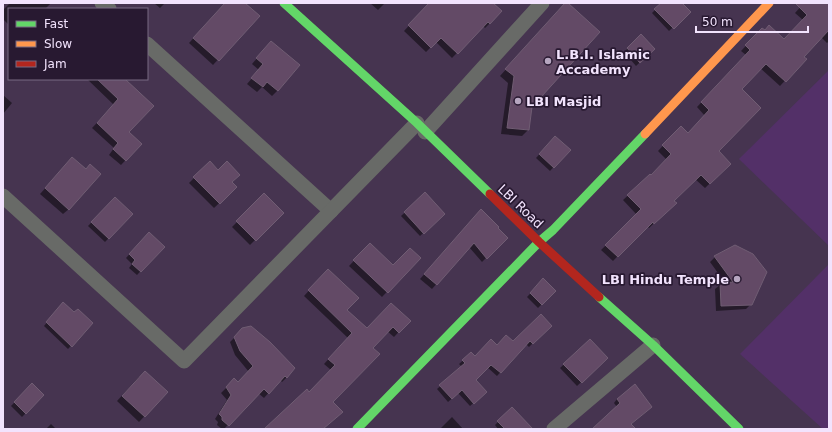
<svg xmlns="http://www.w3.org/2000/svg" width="832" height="432" viewBox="0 0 832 432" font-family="'DejaVu Sans',sans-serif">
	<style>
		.built { fill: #533068 }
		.shadow { fill: #0007 }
		.building { fill: #634a66; stroke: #705d73 }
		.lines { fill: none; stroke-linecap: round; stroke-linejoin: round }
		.street { stroke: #686a67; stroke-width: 15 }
		.fast { stroke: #63d668; stroke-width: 9 }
		.slow { stroke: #ff974d; stroke-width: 9 }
		.jam { stroke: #b3261e; stroke-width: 9 }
		.poi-dot { fill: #b6a6c0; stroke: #281931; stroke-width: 1.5 }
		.labels { text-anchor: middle; stroke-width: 3.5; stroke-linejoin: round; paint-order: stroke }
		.poi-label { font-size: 13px; font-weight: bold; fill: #f2e3fd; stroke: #281931; text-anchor: start }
		.street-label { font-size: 13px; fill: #f2e3fd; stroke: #281931 }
	</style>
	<rect width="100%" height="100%" fill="#463450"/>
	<g class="built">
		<polygon points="829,70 829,246 739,159"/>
		<polygon points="829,264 829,429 823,429 740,354"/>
	</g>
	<g class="shadow">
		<polygon points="10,3 51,3 45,9 9,9 9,25 3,19 3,10"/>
		<polygon points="154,3 165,3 160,8"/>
		<polygon points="226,3 244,3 258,16 213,65 189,43"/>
		<polygon points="370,3 385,3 378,10"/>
		<polygon points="430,3 491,3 490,23 485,28 483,26 452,58 436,42 426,52 404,31"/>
		<polygon points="662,3 681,3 689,12 669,31 652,13"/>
		<polygon points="804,3 829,3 829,41 827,43 821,37 803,57 805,59 780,86 760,68 741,89 718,151 730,164 705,188 695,179 673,201 670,208 649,228 647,226 613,261 601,250 637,215 623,200 667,160 658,151 676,132 688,135 705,116 697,107 746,55 741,51 762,29 784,40 803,20 795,13"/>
		<polygon points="560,9 531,106 528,130 522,136 501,134 508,83 500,76"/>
		<polygon points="641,36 654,49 636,66 624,52"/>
		<polygon points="271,42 278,90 272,96 262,87 257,92 247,84 259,70 252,64"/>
		<polygon points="87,79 123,79 128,132 141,144 121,165 109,155 114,148 92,128 114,105"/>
		<polygon points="3,95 12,103 3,114"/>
		<polygon points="555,137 569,150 550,171 536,158"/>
		<polygon points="210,162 236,187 214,208 189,183"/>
		<polygon points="67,164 85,170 69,209 63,214 40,194"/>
		<polygon points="425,194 444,214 420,236 401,216"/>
		<polygon points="264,195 282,213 250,245 232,227"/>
		<polygon points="115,198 132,214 105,242 88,226"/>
		<polygon points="477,215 496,228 506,238 482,262 469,247 432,289 420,279"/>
		<polygon points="149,233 163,247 137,275 129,268 132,264 126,258"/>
		<polygon points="370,244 393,266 419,258 382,297 349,266"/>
		<polygon points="735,246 751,304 746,309 716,311 715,289 721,284 726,284 710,262 715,257"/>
		<polygon points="328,270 346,311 367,330 409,321 394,337 387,331 372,348 332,402 323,429 265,429 307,390 309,393 331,370 324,364 348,338 304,296"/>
		<polygon points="543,280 555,291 538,308 527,297"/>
		<polygon points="60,307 92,323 68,349 44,326"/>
		<polygon points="550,326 529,347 526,344 497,376 487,367 474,380 486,392 470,406 458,393 448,402 437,389 462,367 459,364 471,353 475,358 497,346 513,342"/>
		<polygon points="243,329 287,377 282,382 280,380 264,398 258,393 224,429 222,429 217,425 218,422 215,419 227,400 221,393 234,380 238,383 249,372 235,355 230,342"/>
		<polygon points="590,340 607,358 577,386 560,368"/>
		<polygon points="139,377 167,392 139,422 117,401"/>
		<polygon points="32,384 43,395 22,417 11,406"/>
		<polygon points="617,399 648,410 630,424 635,429 593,429 617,407 614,403"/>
		<polygon points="512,408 524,429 498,429 495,425"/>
		<polygon points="452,417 463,429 440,429"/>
		<polygon points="51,424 56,429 46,429"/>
	</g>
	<g class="building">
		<polygon points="225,3 245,3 260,16 219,61 193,38"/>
		<polygon points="429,3 493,3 502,11 490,24 488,22 458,54 441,38 431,48 408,25"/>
		<polygon points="565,3 568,3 600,32 532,107 529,130 507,128 514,76 505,69"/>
		<polygon points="661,3 682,3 691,12 674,29 654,9"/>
		<polygon points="795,3 829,3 829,30 804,57 807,59 786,82 766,64 742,89 761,108 719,151 731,164 710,184 701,175 674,201 677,203 654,224 653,222 618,257 605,245 641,209 627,195 650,174 651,175 671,154 662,145 681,126 688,133 709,110 701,102 750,50 745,45 762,28 765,30 769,25 784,39 807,15"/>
		<polygon points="641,34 655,49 640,63 627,48"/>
		<polygon points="271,41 300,65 278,91 267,82 263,87 251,78 263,64 256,58"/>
		<polygon points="97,79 125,79 154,106 129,132 142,144 126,161 113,149 118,143 97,123 118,99"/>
		<polygon points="555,136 571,150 554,168 539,154"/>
		<polygon points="72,157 86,169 90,164 101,174 69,210 45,188"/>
		<polygon points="210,161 218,170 227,161 240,175 232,182 237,187 220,204 193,177"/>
		<polygon points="425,192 445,214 424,234 404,212"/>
		<polygon points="264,193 284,213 256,241 236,221"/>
		<polygon points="115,197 133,214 109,239 91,222"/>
		<polygon points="481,209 499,227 498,228 508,238 487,259 474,243 437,285 424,274"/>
		<polygon points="149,232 165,247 141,272 132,264 135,260 129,254"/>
		<polygon points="370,243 393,265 410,248 421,258 388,293 353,260"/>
		<polygon points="735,245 753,254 767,272 752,305 721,306 720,283 733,282 714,256"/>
		<polygon points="328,269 359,298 347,310 367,328 391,303 411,321 399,333 393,327 373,348 380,354 333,402 343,412 323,429 264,429 307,389 309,392 335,365 328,359 352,333 308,290"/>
		<polygon points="543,278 556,291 542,305 530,293"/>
		<polygon points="63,302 74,312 78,309 93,323 72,347 46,322"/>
		<polygon points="541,314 552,326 533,344 530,341 501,373 491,365 476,380 487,392 474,404 462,390 452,399 439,385 465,363 462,360 471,352 475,356 491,339 497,345 506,335 513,341"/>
		<polygon points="251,326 270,342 295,368 287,378 285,376 269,394 264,389 229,426 222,420 222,417 219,414 231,395 226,387 234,378 238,382 253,366 240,351 234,337 242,328"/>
		<polygon points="590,339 608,358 582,383 563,364"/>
		<polygon points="145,371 168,392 145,417 122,396"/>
		<polygon points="32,383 44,395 26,414 14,402"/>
		<polygon points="635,384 652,407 631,424 636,429 592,429 620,403 617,399"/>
		<polygon points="512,407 533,429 505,429 497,421"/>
	</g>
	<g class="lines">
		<g class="street">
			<polyline points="102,3 109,9"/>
			<polyline points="147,44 331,211"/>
			<polyline points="425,132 542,3"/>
			<polyline points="3,196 184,361 417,123"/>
			<polyline points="554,429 653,345"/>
		</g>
		<g class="fast">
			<polyline points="284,3 417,123 490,194"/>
			<polyline points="599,297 653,345 739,429"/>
			<polyline points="357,429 539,242 553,230 645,134"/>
		</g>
		<polyline class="slow" points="645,134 769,3"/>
		<polyline class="jam" points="490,194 539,242 599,297"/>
	</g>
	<g class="poi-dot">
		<circle cx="548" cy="61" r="4"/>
		<circle cx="518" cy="101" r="4"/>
		<circle cx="737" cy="279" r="4"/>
	</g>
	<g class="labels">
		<g class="poi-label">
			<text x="556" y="59">L.B.I. Islamic<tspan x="556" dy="15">Accademy</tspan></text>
			<text x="526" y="106">LBI Masjid</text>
			<text x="729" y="284" text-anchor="end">LBI Hindu Temple</text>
		</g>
		<g class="street-label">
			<text transform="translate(521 206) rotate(44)" y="5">LBI Road</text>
		</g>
	</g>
	<rect width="832" height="432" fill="none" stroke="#f2e3fd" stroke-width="8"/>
	<rect x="8" y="8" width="140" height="72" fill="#281931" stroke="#796a83"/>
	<rect x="16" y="21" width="20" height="6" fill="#63d668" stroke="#796a83"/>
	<text x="44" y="28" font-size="12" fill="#f2e3fd">Fast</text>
	<rect x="16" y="41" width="20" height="6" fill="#ff974d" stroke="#796a83"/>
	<text x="44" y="48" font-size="12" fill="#f2e3fd">Slow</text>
	<rect x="16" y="61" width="20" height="6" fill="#b3261e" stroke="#796a83"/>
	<text x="44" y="68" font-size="12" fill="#f2e3fd">Jam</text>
	<path d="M696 26v6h112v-6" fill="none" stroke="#f2e3fd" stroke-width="2"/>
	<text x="702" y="26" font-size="12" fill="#f2e3fd" stroke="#281931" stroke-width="3" paint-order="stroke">50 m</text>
</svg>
